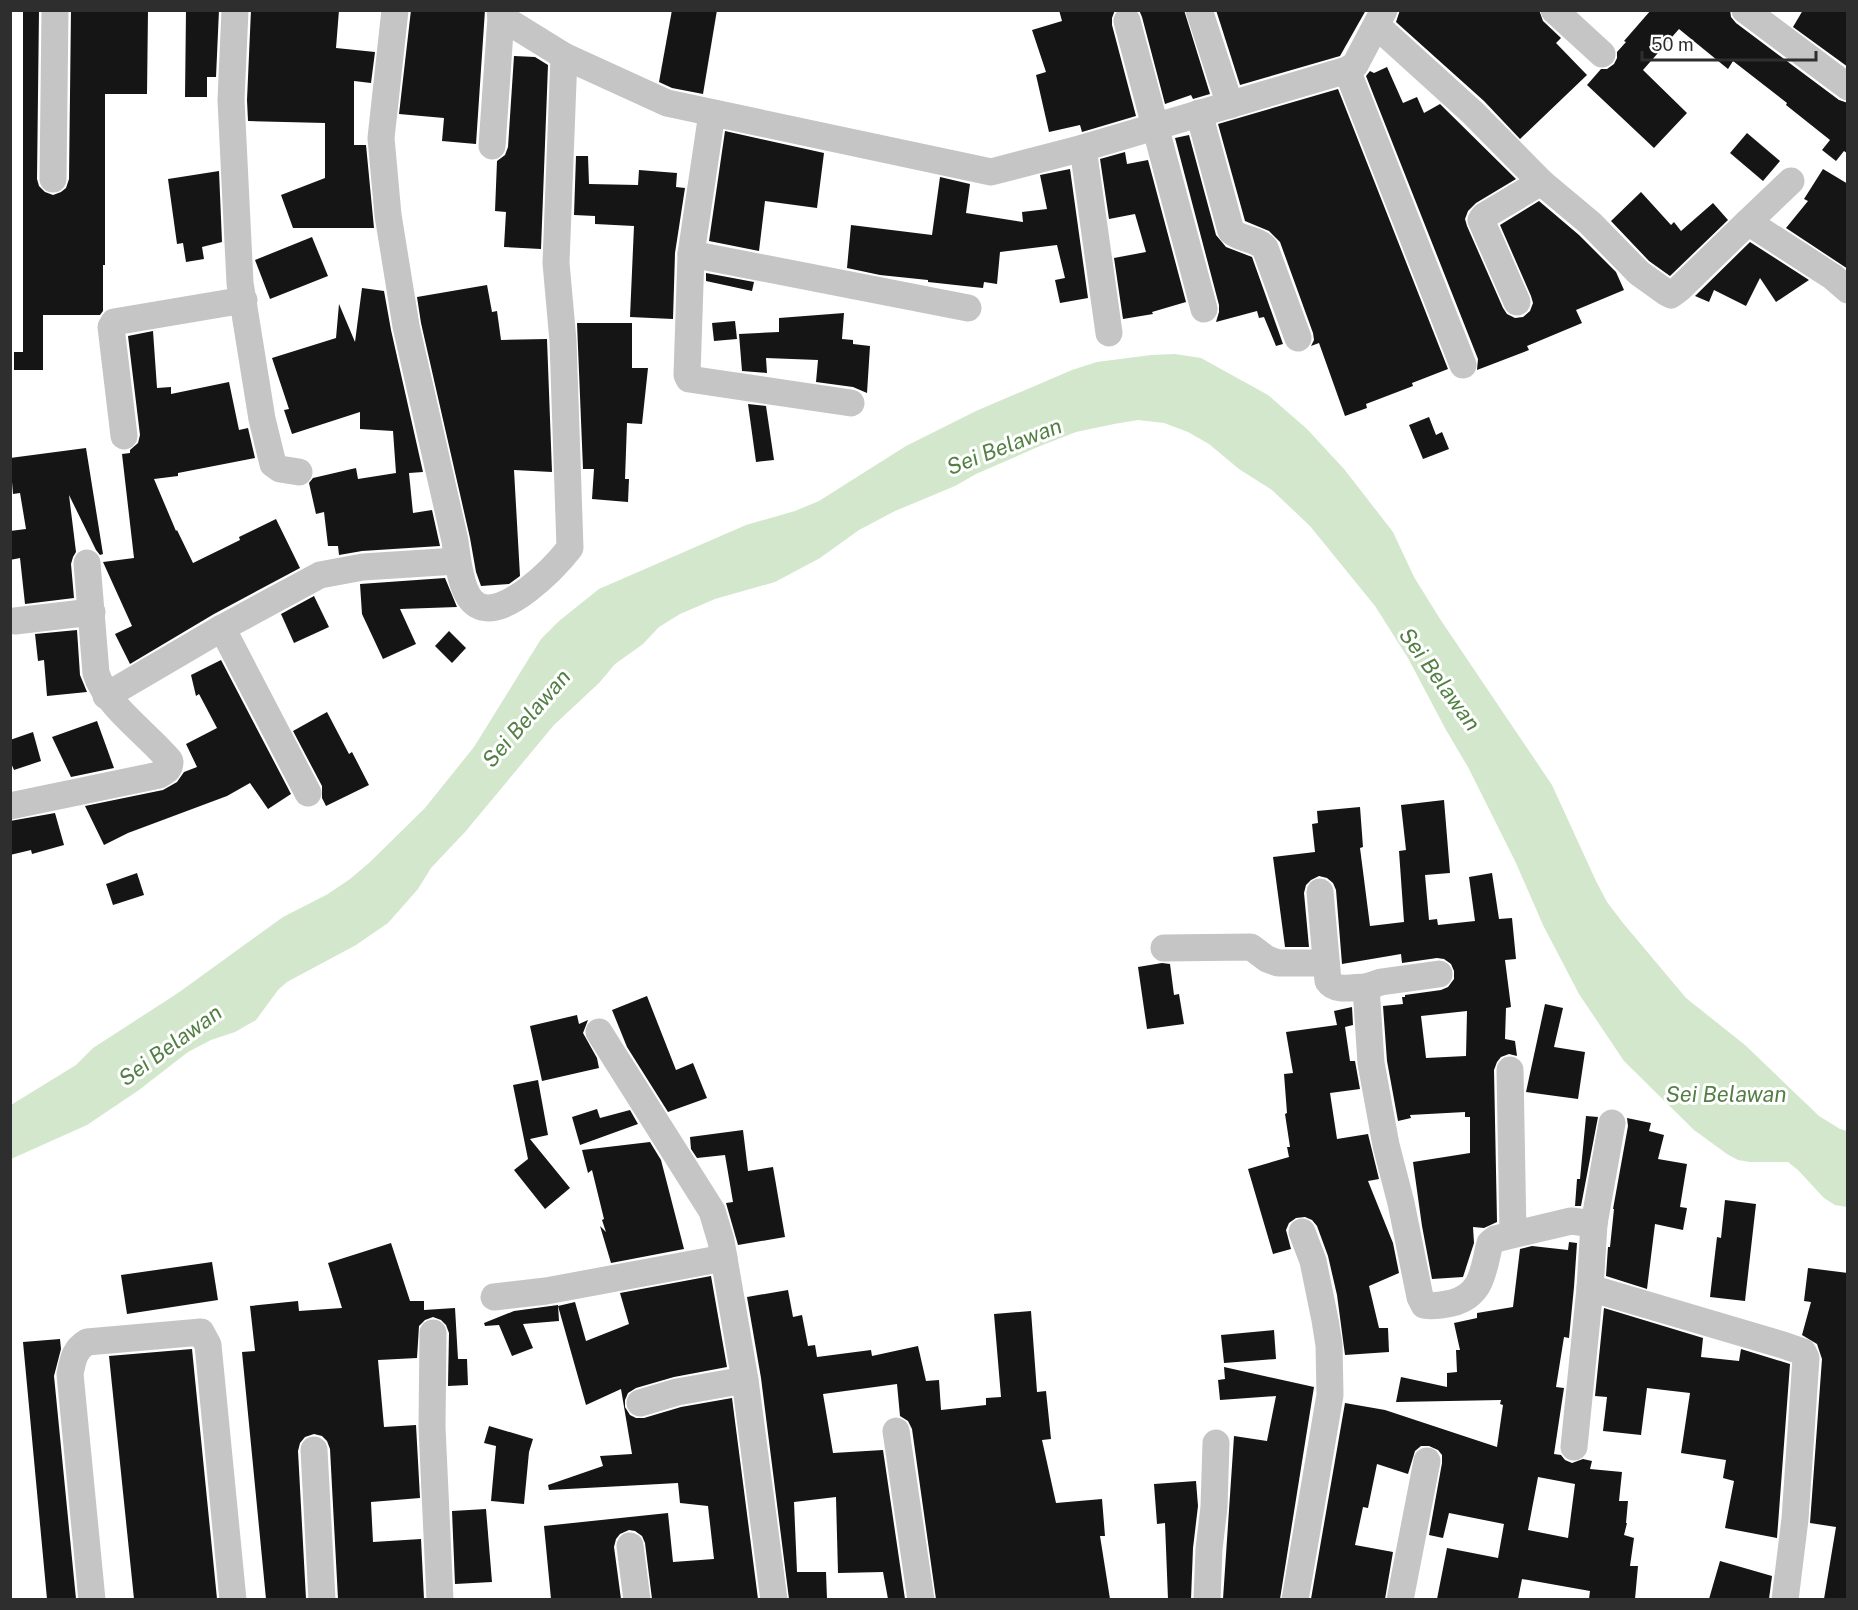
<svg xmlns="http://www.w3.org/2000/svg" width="1858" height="1610" viewBox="0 0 1858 1610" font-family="'Public Sans',sans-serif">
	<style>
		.water { fill: #d2e7cb }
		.building { fill: #151515; fill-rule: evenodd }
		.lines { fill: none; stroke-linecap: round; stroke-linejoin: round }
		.street { stroke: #c5c5c5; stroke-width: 27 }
		.labels { text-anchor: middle; stroke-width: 6; stroke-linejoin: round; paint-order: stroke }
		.water-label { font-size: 22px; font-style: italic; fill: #527f43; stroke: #fff }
	</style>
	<rect width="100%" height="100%" fill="#fff"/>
	<polygon class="water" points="1175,354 1201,358 1268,395 1307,429 1344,469 1393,532 1414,577 1440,619 1552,785 1596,881 1607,902 1623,923 1686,998 1745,1045 1819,1116 1840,1129 1847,1131 1847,1207 1835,1205 1824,1198 1798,1170 1788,1162 1750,1162 1738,1160 1727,1154 1694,1130 1624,1061 1579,994 1543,925 1516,863 1468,767 1446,730 1408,658 1375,606 1310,526 1272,490 1239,469 1209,444 1188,432 1164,423 1138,420 1114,424 1076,432 1040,446 976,474 955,486 895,511 859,530 820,558 775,582 715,599 680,614 659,627 643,644 615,664 599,683 554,725 465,832 431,868 418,889 388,923 356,945 287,982 278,990 256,1020 235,1032 211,1040 188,1052 139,1090 87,1125 11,1159 11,1105 76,1065 93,1048 178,993 283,917 328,894 350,879 369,863 425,808 474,747 541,639 559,621 599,589 746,525 795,511 819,501 906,446 976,411 1072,370 1097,362 1151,355"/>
	<g class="building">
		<polygon points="23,10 39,10 37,179 39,186 45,192 53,195 61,192 66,188 69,179 71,10 148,10 147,94 105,94 105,265 103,265 103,311 100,315 43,315 43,370 14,370 14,352 23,352"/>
		<polygon points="186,10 219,10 216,77 207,77 207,97 185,97"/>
		<polygon points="251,10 339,10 336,48 375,52 371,83 354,81 354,145 366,145 374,228 293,228 281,195 325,178 325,123 248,121 247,100"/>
		<polygon points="411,10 485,10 476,144 442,141 444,118 399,114"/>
		<polygon points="672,10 717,10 703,94 672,88 659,82"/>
		<polygon points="1059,10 1115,10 1112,18 1112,25 1136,116 1082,132 1080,125 1049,132 1036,75 1046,72 1032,30 1062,21"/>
		<polygon points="1139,10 1184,10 1210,94 1193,99 1191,95 1165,104 1142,17"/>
		<polygon points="1216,10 1366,10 1340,56 1240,85"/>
		<polygon points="1400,10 1539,10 1543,21 1561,38 1556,43 1587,75 1520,139 1484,101 1396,22"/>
		<polygon points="1651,10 1730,10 1731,17 1736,23 1839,100 1848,103 1848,154 1844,151 1836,161 1822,150 1830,140 1786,105 1787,103 1733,61 1728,69 1679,29 1643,70 1687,113 1654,148 1587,85 1601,69 1607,69 1614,64 1617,58 1617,52 1626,42 1624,41"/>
		<polygon points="1803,10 1848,10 1848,67 1793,27"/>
		<polygon points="514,56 535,57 548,65 541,249 504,247 506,212 495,211 497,161 505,155 508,147"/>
		<polygon points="1387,67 1403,103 1417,97 1424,113 1440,104 1516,179 1476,203 1468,211 1465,219 1467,226 1503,308 1507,314 1515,318 1523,317 1530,311 1533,303 1531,296 1500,225 1539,201 1579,235 1616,272 1624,290 1576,310 1582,323 1527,346 1529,350 1477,370 1478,359 1366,76 1370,71 1374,73"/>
		<polygon points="1338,89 1448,369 1412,383 1413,386 1366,404 1367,408 1345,416 1319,343 1311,346 1314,340 1313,333 1280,242 1269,231 1245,221 1218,124"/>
		<polygon points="725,131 824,153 817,208 765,201 759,251 709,241"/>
		<polygon points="1747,133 1780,161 1763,181 1730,153"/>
		<polygon points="1189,135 1216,235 1226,247 1252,257 1283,344 1276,346 1264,317 1259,318 1257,311 1216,322 1219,312 1219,305 1175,138"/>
		<polygon points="1125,152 1127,164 1148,160 1186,302 1152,312 1153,314 1123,319 1114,258 1146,252 1135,214 1109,219 1100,159"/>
		<polygon points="576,156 588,156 589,184 638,185 639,170 677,173 676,187 685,188 675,253 673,319 630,317 634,226 595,224 595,216 574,215"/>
		<polygon points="1070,169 1088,298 1060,303 1055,280 1065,278 1057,245 1000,252 997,284 984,282 983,288 928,282 928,280 880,275 847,268 851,225 932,235 940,177 970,184 966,213 1023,222 1022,212 1047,209 1040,175"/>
		<polygon points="1823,169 1848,184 1848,269 1786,228 1808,201 1804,199"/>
		<polygon points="219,171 222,242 202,247 204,259 186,262 183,243 177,244 168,179"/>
		<polygon points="1641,192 1671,225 1674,222 1681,231 1713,203 1728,220 1670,276 1649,261 1611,221"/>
		<polygon points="312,237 328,276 270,299 255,260"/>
		<polygon points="1750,242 1809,280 1776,302 1760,278 1746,306 1714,290 1709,302 1695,296"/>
		<polygon points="706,273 754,282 752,291 706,281"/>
		<polygon points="487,285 492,312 497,311 501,340 547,339 552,472 514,470 520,576 509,584 481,586 476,572 470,538 421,323 417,297"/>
		<polygon points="362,288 384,291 391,330 423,472 409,473 413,513 432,510 440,546 362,551 339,555 338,546 328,546 324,512 316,514 309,483 313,478 356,468 358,479 396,473 393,431 360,429 360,412 292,434 284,410 289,409 272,358 336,338 339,304 355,342"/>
		<polygon points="844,313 842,339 853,340 853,344 870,346 867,393 853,387 816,382 818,360 766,358 767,373 742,371 739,334 779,332 779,318"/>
		<polygon points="735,321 737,339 714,341 712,323"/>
		<polygon points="577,323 632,323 632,368 648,368 642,424 627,423 625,479 629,479 628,502 592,499 594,469 583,469"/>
		<polygon points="153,331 157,388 171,387 171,394 229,382 239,430 248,428 255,458 178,473 178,476 154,479 176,531 177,530 193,563 240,540 239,537 276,519 300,568 214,614 130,664 115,634 132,626 103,562 134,558 122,454 130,453 130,450 138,443 140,435 128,336"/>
		<polygon points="748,404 766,406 774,460 756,462"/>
		<polygon points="1429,417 1436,435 1442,432 1449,449 1423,459 1409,425"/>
		<polygon points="86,448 103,554 100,555 96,550 69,495 76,552 73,557 71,564 74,598 25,604 20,558 10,560 10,531 26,529 20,493 13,494 10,458"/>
		<polygon points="445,578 457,607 400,609 416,644 383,659 362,614 360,584"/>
		<polygon points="314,596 329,627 294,643 281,614"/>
		<polygon points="77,630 80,675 87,692 47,696 44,660 38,661 35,634"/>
		<polygon points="449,631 466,648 452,663 435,646"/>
		<polygon points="221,660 291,794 268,809 250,783 227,796 128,833 104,845 85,806 163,790 177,782 184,772 197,767 186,744 217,728 199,694 196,696 191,675"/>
		<polygon points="327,712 349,754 352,752 369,785 326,806 322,798 322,786 293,731"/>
		<polygon points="97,721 114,768 71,777 52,737"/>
		<polygon points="33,732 41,761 14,770 10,761 10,740"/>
		<path d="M1444,800L1450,873L1425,875L1429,920L1437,919L1438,925L1475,921L1469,877L1492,873L1499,919L1512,918L1516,959L1505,960L1511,1007L1506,1008L1505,1039L1515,1041L1517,1056L1509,1054L1501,1057L1497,1062L1494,1070L1497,1222L1484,1228L1473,1227L1474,1243L1463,1277L1432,1279L1422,1226L1413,1162L1470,1153V1117H1465V1112L1410,1115L1411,1118L1398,1121L1387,1061L1383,1006L1403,1004L1402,997H1405V995L1441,990L1448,987L1454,979V971L1451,964L1444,959L1437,958L1402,963L1401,954L1342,964L1336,890L1333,883L1327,878L1319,876L1311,880L1306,885L1304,893L1309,947H1285L1273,857L1315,852L1312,824L1318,823L1317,811L1360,807L1363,847L1360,848L1370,926L1404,922L1399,851L1406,850L1401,805ZM1467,1011L1466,1056L1426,1058L1421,1016Z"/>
		<polygon points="55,813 64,845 32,854 31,850 10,855 10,821"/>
		<polygon points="137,873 144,895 113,905 106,884"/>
		<polygon points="1162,963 1170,964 1174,995 1179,994 1184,1024 1147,1029 1138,967"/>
		<polygon points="647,996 676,1070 693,1063 707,1098 668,1112 627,1047 612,1010"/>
		<polygon points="1545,1004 1563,1008 1554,1047 1585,1052 1578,1099 1526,1092"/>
		<polygon points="1352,1007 1353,1025 1345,1027 1350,1061 1355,1061 1360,1089 1330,1093 1337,1139 1368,1134 1379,1179 1368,1181 1393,1243 1399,1273 1369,1286 1379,1328 1388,1328 1389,1352 1345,1355 1337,1295 1328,1256 1317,1226 1312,1220 1305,1217 1296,1218 1289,1223 1286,1230 1291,1249 1273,1254 1248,1169 1289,1157 1287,1147 1290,1147 1285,1114 1287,1113 1284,1074 1293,1073 1286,1032 1337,1025 1334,1011"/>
		<polygon points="577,1015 579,1024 588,1020 583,1033 597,1058 599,1068 542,1081 530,1026"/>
		<polygon points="538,1080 548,1135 530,1139 570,1188 545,1209 514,1170 528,1159 513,1085"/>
		<polygon points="597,1109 600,1118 630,1110 638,1124 580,1145 572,1117"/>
		<polygon points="1586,1116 1598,1117 1581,1206 1575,1206 1577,1179 1580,1179"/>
		<polygon points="1627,1118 1651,1123 1649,1131 1664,1135 1658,1159 1687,1164 1680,1207 1687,1208 1683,1230 1655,1224 1647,1289 1606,1276 1608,1247 1610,1247 1614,1209 1613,1209 1628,1126"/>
		<polygon points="743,1130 748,1171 773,1167 785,1237 738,1245 726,1203 733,1202 725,1155 697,1158 691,1149 690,1137"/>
		<polygon points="650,1142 661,1160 684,1249 611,1263 600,1226 606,1232 602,1220 604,1219 592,1170 588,1173 582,1150"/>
		<polygon points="1725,1200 1756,1204 1745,1301 1710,1297 1717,1237 1721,1238"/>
		<path d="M1569,1242L1577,1243L1574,1287L1569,1338L1564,1337L1556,1387L1564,1388L1554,1454L1561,1455L1565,1460L1572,1463L1583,1459L1592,1461L1590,1469L1622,1472L1619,1501H1628L1626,1523H1627L1624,1535L1634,1538L1630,1566H1638L1635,1599H1589L1590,1591L1522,1579L1518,1599H1437L1447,1548L1498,1558L1504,1524L1449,1513L1443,1538L1429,1535L1442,1463V1455L1438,1450L1429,1446H1421L1415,1451L1408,1474L1377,1464L1368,1508L1363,1507L1355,1545L1393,1552L1385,1599H1311L1345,1403L1385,1410L1497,1447L1503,1405L1500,1404L1501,1400L1396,1402L1401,1377L1447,1387V1373L1457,1372L1456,1350H1460L1454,1323L1477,1318V1313L1513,1307L1520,1249L1532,1246L1568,1250ZM1538,1477L1575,1484L1568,1538L1528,1530Z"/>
		<polygon points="391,1243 410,1301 424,1301 424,1310 455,1308 458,1359 467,1359 468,1385 448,1386 449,1333 446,1325 441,1320 433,1317 425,1320 419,1326 417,1358 378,1360 384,1427 416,1425 420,1498 371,1502 373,1542 421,1539 424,1599 338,1599 330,1449 327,1441 322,1436 314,1434 305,1437 300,1443 298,1451 306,1599 266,1599 242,1352 255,1351 250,1306 298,1301 299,1311 342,1308 328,1263"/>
		<polygon points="212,1262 218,1300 127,1314 121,1275"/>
		<polygon points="1808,1268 1848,1273 1848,1599 1824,1599 1836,1527 1810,1523 1822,1359 1817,1344 1802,1335 1811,1302 1804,1301"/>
		<polygon points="711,1276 727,1367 674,1377 636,1388 628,1393 625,1400 625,1407 630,1415 636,1418 644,1418 681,1407 732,1398 758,1599 652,1599 645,1543 642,1536 635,1531 629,1530 620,1534 616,1539 614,1547 621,1599 551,1599 544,1526 668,1513 673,1562 714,1559 708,1506 680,1503 678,1483 549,1490 548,1485 603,1466 600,1456 632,1454 621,1389 586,1405 558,1306 575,1302 586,1341 629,1324 620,1293"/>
		<polygon points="788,1290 793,1317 802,1315 808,1346 815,1345 817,1357 871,1350 872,1356 918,1346 926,1381 939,1380 941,1410 986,1405 986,1398 1001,1397 994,1314 1031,1311 1037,1392 1046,1391 1051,1439 1042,1440 1056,1503 1102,1499 1105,1536 1100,1536 1110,1599 936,1599 912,1429 908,1421 900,1416 897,1384 823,1394 833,1453 883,1450 905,1599 888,1599 883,1572 838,1573 836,1497 794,1502 797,1572 826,1572 827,1599 789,1599 761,1378 747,1297"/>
		<polygon points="558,1305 559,1321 523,1324 533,1348 512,1356 499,1325 485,1326 484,1323 514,1311"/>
		<polygon points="1604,1308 1703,1338 1701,1357 1739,1361 1741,1349 1790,1364 1777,1538 1725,1528 1734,1481 1723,1478 1726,1460 1681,1453 1690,1393 1647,1388 1641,1435 1603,1431 1607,1397 1595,1396"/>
		<polygon points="1274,1330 1276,1359 1224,1363 1221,1335"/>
		<polygon points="60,1339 61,1349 54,1376 76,1599 47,1599 23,1342"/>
		<polygon points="192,1349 217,1599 134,1599 109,1356"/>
		<polygon points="1224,1367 1314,1387 1280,1599 1223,1599 1234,1436 1267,1441 1276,1396 1220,1400 1218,1380 1225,1379"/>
		<polygon points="489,1426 533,1439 529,1452 524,1504 491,1501 496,1446 484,1443"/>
		<polygon points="1196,1481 1198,1506 1193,1548 1191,1599 1168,1599 1165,1523 1157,1524 1154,1484"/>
		<polygon points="486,1509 492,1582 455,1584 452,1511"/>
		<polygon points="1720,1561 1772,1576 1769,1599 1709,1599"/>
	</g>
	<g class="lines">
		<g class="street">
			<polyline points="235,10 231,100 240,283 262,419 273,464 280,469 299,472"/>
			<path d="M395,10L381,138L388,215L406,326L455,541C457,557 461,596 477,605C504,621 555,567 570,548L563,341L556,263L564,56"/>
			<polyline points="500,10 501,17 564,56 667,103 991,172 1083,148 1347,70 1355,65 1384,10"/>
			<polyline points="1199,10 1230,105"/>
			<polyline points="1554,10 1602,54"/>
			<polyline points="1745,10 1848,87"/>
			<polyline points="1127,21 1204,309"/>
			<polyline points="1377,26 1473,113 1541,182 1590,223 1639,273 1667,293 1671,295 1679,289 1748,222 1833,277 1848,290"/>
			<polyline points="1347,70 1463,365"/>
			<polyline points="712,113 691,254 968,308"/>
			<path d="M1199,113L1231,231C1241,240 1256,238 1265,248L1298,338"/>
			<polyline points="492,146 501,17"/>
			<polyline points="1083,148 1109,333"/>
			<polyline points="53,179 55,10"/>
			<polyline points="1748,222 1791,181"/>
			<polyline points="691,254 687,375 689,379 851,403"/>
			<polyline points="1517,302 1481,220 1484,216 1541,182"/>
			<polyline points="124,436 111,327 114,322 244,300"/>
			<polyline points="15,621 92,612"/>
			<polyline points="222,628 308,793"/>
			<polyline points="106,696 222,628 320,575 363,567 457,561"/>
			<path d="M10,806L159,775C166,771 170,770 170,761C148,734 106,706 96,673L87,563"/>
			<path d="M1320,892L1328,981C1335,992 1354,987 1366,987L1371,1063L1386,1145L1401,1203L1420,1297L1424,1305C1433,1307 1443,1305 1452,1303C1483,1295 1483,1270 1490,1243L1495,1239L1571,1221L1594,1224"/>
			<polyline points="1164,948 1251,947 1267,959 1278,963 1325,963"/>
			<polyline points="1366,987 1381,982 1439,974"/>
			<polyline points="599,1032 712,1211 721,1241 745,1380 774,1600"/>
			<polyline points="1510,1070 1513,1234"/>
			<polyline points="1612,1123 1594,1224 1590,1288 1783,1345 1803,1352 1806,1358 1795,1519 1785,1600"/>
			<polyline points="494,1297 546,1291 724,1258"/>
			<polyline points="433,1333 432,1427 440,1600"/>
			<polyline points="640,1403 677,1392 745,1380"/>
			<polyline points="896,1431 921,1600"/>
			<polyline points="1574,1447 1590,1288"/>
			<polyline points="314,1450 322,1600"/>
			<polyline points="630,1546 637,1600"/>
			<path d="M92,1600L70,1374C73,1360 74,1350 87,1342L201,1332L208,1345L233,1600"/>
			<polyline points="1207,1600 1209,1549 1214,1507 1216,1443"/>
			<polyline points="1295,1600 1330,1395 1329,1345 1325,1320 1313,1261 1302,1232"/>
			<polyline points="1400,1600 1427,1461"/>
		</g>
	</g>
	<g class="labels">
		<g class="water-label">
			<text transform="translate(1004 446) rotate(-21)" y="8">Sei Belawan</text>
			<text transform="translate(1440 679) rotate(54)" y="8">Sei Belawan</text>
			<text transform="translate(526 718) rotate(-49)" y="8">Sei Belawan</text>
			<text transform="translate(170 1045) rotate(-36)" y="8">Sei Belawan</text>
			<text x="1726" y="1102">Sei Belawan</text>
		</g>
	</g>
	<rect width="1858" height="1610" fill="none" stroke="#2e2e2e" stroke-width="24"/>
	<path d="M1642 51v9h174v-9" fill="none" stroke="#2e2e2e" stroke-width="3"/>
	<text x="1651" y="51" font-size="18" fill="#2e2e2e" stroke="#ffffff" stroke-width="4.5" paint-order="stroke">50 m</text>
</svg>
